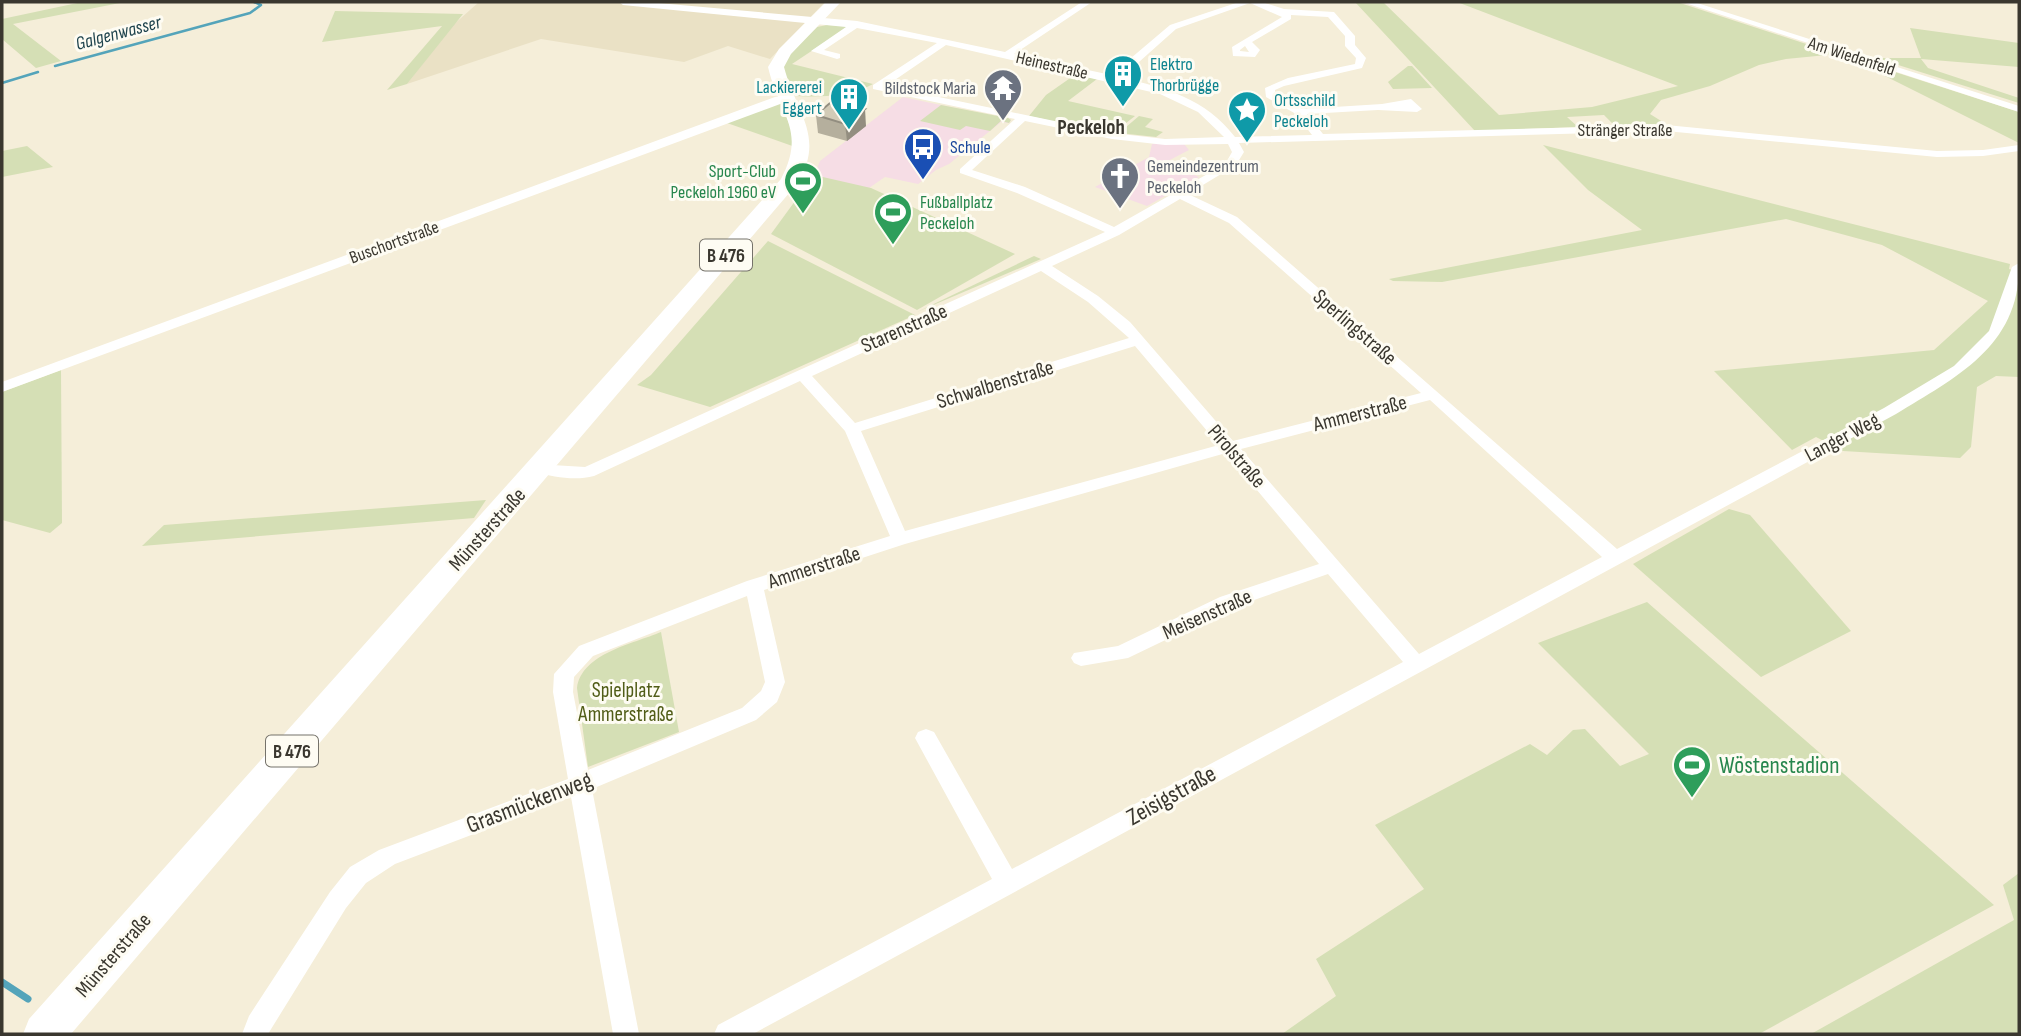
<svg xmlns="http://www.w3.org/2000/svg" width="2021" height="1036" viewBox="0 0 2021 1036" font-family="'Sofia Sans Condensed',sans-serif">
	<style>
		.built { fill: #eae1c5 }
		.education { fill: #f6dde5 }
		.green { fill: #d5dfb5 }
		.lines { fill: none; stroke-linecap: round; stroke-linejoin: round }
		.stream-far1 { stroke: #54a4ba; stroke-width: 2.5 }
		.stream { stroke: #54a4ba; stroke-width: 7 }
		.street { fill: #fff; fill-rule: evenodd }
		.primary { fill: #fff; fill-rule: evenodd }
		.wall { fill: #b5af9d }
		.shaded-wall { fill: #938e80 }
		.building { fill: #d2cbb7; stroke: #938e80; stroke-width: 2 }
		.labels { text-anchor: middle; stroke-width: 6; stroke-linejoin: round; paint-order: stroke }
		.far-street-label { font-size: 18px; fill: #3a372f; stroke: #fefcf3 }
		.far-culture-label { font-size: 18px; fill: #0d838f; stroke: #fefcf3; text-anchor: start }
		.far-worship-label { font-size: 18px; fill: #5b616d; stroke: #fefcf3; text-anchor: end }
		.far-transit-label { font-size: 18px; fill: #164399; stroke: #fefcf3; text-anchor: start }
		.far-leisure-label { font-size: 18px; fill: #27864d; stroke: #fefcf3; text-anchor: end }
		.far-water-label { font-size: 19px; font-style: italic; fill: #1e434d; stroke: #fefcf3 }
		.shield { fill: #fefcf3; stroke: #75726a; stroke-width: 2 }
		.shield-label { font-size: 19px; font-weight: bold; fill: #3a372f }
		.far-quarter-label { font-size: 21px; font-weight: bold; fill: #3a372f; stroke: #fefcf3 }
		.street-label { font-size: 21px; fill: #3a372f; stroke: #fefcf3 }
		.park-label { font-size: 21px; fill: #515d18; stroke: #fefcf3 }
		.near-leisure-label { font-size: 24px; fill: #27864d; stroke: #fefcf3; text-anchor: start }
		.near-street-label { font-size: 24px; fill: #3a372f; stroke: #fefcf3 }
	</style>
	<rect width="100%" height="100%" fill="#f5eed9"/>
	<polygon class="built" points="479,2 825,2 770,59 728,46 684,62 541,39 407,84 452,26"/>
	<g class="education">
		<polygon points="903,97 1011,120 1009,123 1001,122 949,164 936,170 918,184 885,177 866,190 807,192 820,161"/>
		<polygon points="1152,144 1184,144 1189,150 1166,162 1199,177 1147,206 1095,187 1149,157"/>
	</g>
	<g class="green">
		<polygon points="82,2 125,2 13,24 61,61 36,68 2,39 2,19"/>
		<polygon points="1355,2 1383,2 1499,115 1592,107 1678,86 1457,2 1677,2 1837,54 1786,59 1759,65 1710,86 1661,100 1650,114 1666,124 1615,126 1604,115 1567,117 1578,127 1475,131"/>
		<polygon points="335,11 463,14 407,84 387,90 442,26 322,42"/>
		<path d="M827,25L849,26L792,64L873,84C850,97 819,97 793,96L781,68L783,60L817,27Z"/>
		<polygon points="1910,28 2019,43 2019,67 1921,59 1928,68 2019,98 2019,103 1876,58 1921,58"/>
		<polygon points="1867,63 2019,112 2019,143 1863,65"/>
		<polygon points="1408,66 1412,66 1432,88 1393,89 1388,82"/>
		<polygon points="1076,74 1097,79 1068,101 1135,116 1112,134 1029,116 1046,95"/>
		<polygon points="781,102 798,148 727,123"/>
		<polygon points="941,105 1008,118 1011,120 1009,123 1001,121 990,131 966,126 960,130 920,121"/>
		<polygon points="1139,116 1153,119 1145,127 1163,132 1156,137 1119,133"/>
		<polygon points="1543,145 2010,264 2009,269 2019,272 2019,377 1996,376 1977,387 1971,447 1960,458 1843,451 1816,437 1792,450 1714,371 1934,350 1988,301 1882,245 1786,219 1442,282 1393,281 1389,279 1642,230 1588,190"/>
		<polygon points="27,146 53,167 2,177 2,151"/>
		<polygon points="814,175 871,188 1015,254 917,310 771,234"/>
		<polygon points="768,241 915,315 710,407 637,385 651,375"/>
		<polygon points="1034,256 1041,259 917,312"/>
		<polygon points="61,370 62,523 50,533 2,520 2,392"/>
		<polygon points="486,500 474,518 142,546 164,525"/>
		<polygon points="1729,509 1750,515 1851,631 1761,677 1633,564"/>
		<polygon points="1647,602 1994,905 1759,1034 1282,1034 1336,996 1316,959 1424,889 1375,825 1530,744 1547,755 1573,730 1585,729 1620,766 1649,754 1538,643"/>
		<path d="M661,632L679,732L588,767L577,688C582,653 633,644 661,632Z"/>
		<polygon points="2019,873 2019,1034 1811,1034 2014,920 2003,885"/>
	</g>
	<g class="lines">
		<g class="stream-far1">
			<polyline points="55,66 250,13 261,5 254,2"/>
			<polyline points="2,83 38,72"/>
		</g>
		<polyline class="stream" points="2,982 28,999"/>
		<g class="street">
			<path d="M619,2H647L857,21L1005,52L1082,2H1092L1014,54L1111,75L1170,25L1239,2H1262L1284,9L1334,12L1355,36V45L1366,58L1362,68L1284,86L1275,90V94L1302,109L1382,104L1411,99L1422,109L1417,112L1378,110L1307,114L1323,134L1666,125L1937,151L1983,150L2019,145V151L1983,156L1937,157L1666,131L1239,143L1244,152L1236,165L1188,194L1237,217L1617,549L1884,408L1954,366L1989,331L2012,267L2019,263C2021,346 1956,377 1896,414L753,1034H714L718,1025L992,879L915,738L918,732L926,729L934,732L1012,869L1403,662L1328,574L1234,607L1128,658L1081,666L1074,663L1071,658L1074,653L1118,646L1220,597L1319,564L1226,453L905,544L764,590L785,682L777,702L756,720L592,789L639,1034H613L571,797L395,864L366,883L346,908L268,1034H242L249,1016L330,892L350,867L379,850L568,779L553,692L554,674L579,646L747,581L890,536L845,431L800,381L594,476C575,481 554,477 535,472L533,468L535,464L585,467L1105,232L1017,193L960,173V169L1015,119L873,89V85L937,43L857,28L824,50L840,54V58L837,59L811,51L846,27L623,5ZM1250,3L1282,17L1232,47L1233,56L1255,57L1260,50L1252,42L1291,19V15L1328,17L1345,36V46L1356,58L1355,64L1288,78L1265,88L1266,97L1296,114L1312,135L1235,137C1206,99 1165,87 1121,78L1176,29ZM946,45L1160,94L1198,112L1224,137L1165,139L1112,133L886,86ZM1245,46L1249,52L1240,51V50ZM1025,121L1112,139L1165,145L1228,144L1232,152L1227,161L1218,168L1114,227L1025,187L972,170ZM1180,199L1229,223L1421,393L1233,441L1130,322L1098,296L1052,266L1119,235ZM1041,271L1088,302L1129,338L855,423L812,376ZM1135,346L1219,445L905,531L861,431ZM1430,400L1602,557L1419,654L1241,449ZM747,596L765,682L761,691L742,708L588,770L573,692L574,677L593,656Z"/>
			<polygon points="1682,2 1694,2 2019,106 2019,112"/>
			<polygon points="787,95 792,98 791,100 2,392 2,382 775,97"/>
		</g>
		<path class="primary" d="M826,2H841L791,54L784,67C796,113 827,138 796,185L71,1034H23L29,1019L781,179C807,130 779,114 768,67L779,49Z"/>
	</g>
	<polygon class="wall" points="816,115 866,126 847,141 818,133"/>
	<polygon class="shaded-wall" points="865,109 866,126 847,141 845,124"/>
	<polygon class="building" points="830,103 865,109 845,124 816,115"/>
	<defs>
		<symbol id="building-pin" viewBox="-11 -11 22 30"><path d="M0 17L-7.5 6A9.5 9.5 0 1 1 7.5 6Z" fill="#0f9aa8" stroke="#fefcf3"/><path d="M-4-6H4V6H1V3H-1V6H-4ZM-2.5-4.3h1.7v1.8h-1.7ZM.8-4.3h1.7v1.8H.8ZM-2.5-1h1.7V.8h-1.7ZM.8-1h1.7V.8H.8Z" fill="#fff"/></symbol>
		<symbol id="temple-pin" viewBox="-11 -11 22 30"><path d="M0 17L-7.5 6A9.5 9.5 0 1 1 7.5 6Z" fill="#6b7280" stroke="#fefcf3"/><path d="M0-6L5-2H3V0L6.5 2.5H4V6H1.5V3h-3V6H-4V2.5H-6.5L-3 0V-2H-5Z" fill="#fff"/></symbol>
		<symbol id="sight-pin" viewBox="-11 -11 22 30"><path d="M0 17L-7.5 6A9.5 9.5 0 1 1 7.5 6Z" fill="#0f9aa8" stroke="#fefcf3"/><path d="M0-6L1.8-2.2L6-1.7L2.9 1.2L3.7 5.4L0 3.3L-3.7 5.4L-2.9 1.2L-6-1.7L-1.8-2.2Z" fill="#fff"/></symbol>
		<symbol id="bus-pin" viewBox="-11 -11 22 30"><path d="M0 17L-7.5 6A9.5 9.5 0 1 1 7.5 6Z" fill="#1a4fb4" stroke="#fefcf3"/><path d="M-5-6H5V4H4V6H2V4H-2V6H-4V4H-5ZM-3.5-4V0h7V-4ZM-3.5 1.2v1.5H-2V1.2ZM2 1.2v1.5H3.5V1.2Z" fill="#fff"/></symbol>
		<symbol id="church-pin" viewBox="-11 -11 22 30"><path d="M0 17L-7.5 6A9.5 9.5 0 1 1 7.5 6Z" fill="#6b7280" stroke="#fefcf3"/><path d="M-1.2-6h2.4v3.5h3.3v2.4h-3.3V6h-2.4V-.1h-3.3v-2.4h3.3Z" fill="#fff"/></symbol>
		<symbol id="stadium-pin" viewBox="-11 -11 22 30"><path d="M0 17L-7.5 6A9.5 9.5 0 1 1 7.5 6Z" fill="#2e9e5b" stroke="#fefcf3"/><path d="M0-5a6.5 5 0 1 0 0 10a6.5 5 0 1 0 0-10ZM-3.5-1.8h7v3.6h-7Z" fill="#fff"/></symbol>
	</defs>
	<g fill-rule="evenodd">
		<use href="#building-pin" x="1101" y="52" width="44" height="60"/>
		<use href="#temple-pin" x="981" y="66" width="44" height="60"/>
		<use href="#building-pin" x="827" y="75" width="44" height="60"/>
		<use href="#sight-pin" x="1225" y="88" width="44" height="60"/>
		<use href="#bus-pin" x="901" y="125" width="44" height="60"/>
		<use href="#church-pin" x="1098" y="154" width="44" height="60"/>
		<use href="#stadium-pin" x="781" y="159" width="44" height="60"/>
		<use href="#stadium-pin" x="871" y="190" width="44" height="60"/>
		<use href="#stadium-pin" x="1670" y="743" width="44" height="60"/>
	</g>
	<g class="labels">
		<g class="far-street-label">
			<text transform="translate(1852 56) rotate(18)" y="6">Am Wiedenfeld</text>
			<text transform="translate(1052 65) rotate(13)" y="6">Heinestraße</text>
			<text x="1625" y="136">Stränger Straße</text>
			<text transform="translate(394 242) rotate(-20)" y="6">Buschortstraße</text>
		</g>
		<g class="far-culture-label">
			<text x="1150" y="70">Elektro<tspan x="1150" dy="21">Thorbrügge</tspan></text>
			<text x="822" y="93" text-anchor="end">Lackiererei<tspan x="822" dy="21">Eggert</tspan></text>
			<text x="1274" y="106">Ortsschild<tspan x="1274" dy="21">Peckeloh</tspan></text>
		</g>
		<g class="far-worship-label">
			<text x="976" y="94">Bildstock Maria</text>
			<text x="1147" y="172" text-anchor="start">Gemeindezentrum<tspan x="1147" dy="21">Peckeloh</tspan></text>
		</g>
		<g class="far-transit-label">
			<text x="950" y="153">Schule</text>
		</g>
		<g class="far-leisure-label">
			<text x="776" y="177">Sport-Club<tspan x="776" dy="21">Peckeloh 1960 eV</tspan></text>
			<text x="920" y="208" text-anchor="start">Fußballplatz<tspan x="920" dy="21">Peckeloh</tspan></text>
		</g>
		<g class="far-water-label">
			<text transform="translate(118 32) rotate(-15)" y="7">Galgenwasser</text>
		</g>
		<g class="shield">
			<rect x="700" y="239.5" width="52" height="31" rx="5"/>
			<rect x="266" y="735.5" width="52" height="31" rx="5"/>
		</g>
		<g class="shield-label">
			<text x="726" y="262">B 476</text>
			<text x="292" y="758">B 476</text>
		</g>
		<g class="far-quarter-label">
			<text x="1091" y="134">Peckeloh</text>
		</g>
		<g class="street-label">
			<text transform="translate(1355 327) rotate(41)" y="7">Sperlingstraße</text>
			<text transform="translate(904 328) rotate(-24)" y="7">Starenstraße</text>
			<text transform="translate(995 384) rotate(-17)" y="7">Schwalbenstraße</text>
			<text transform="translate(1360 413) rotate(-14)" y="7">Ammerstraße</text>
			<text transform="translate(1842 437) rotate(-28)" y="7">Langer Weg</text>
			<text transform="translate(1237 456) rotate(49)" y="7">Pirolstraße</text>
			<text transform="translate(487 529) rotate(-48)" y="7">Münsterstraße</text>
			<text transform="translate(814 567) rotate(-18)" y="7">Ammerstraße</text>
			<text transform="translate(1207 614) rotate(-24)" y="7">Meisenstraße</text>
			<text transform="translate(113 955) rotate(-49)" y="7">Münsterstraße</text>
		</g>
		<g class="park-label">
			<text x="626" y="697">Spielplatz<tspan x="626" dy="24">Ammerstraße</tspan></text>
		</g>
		<g class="near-leisure-label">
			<text x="1719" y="773">Wöstenstadion</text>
		</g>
		<g class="near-street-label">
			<text transform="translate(1171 795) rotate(-29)" y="8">Zeisigstraße</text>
			<text transform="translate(529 802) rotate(-21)" y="8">Grasmückenweg</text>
		</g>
	</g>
	<rect width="2021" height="1036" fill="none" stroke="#3a372f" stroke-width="7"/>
</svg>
